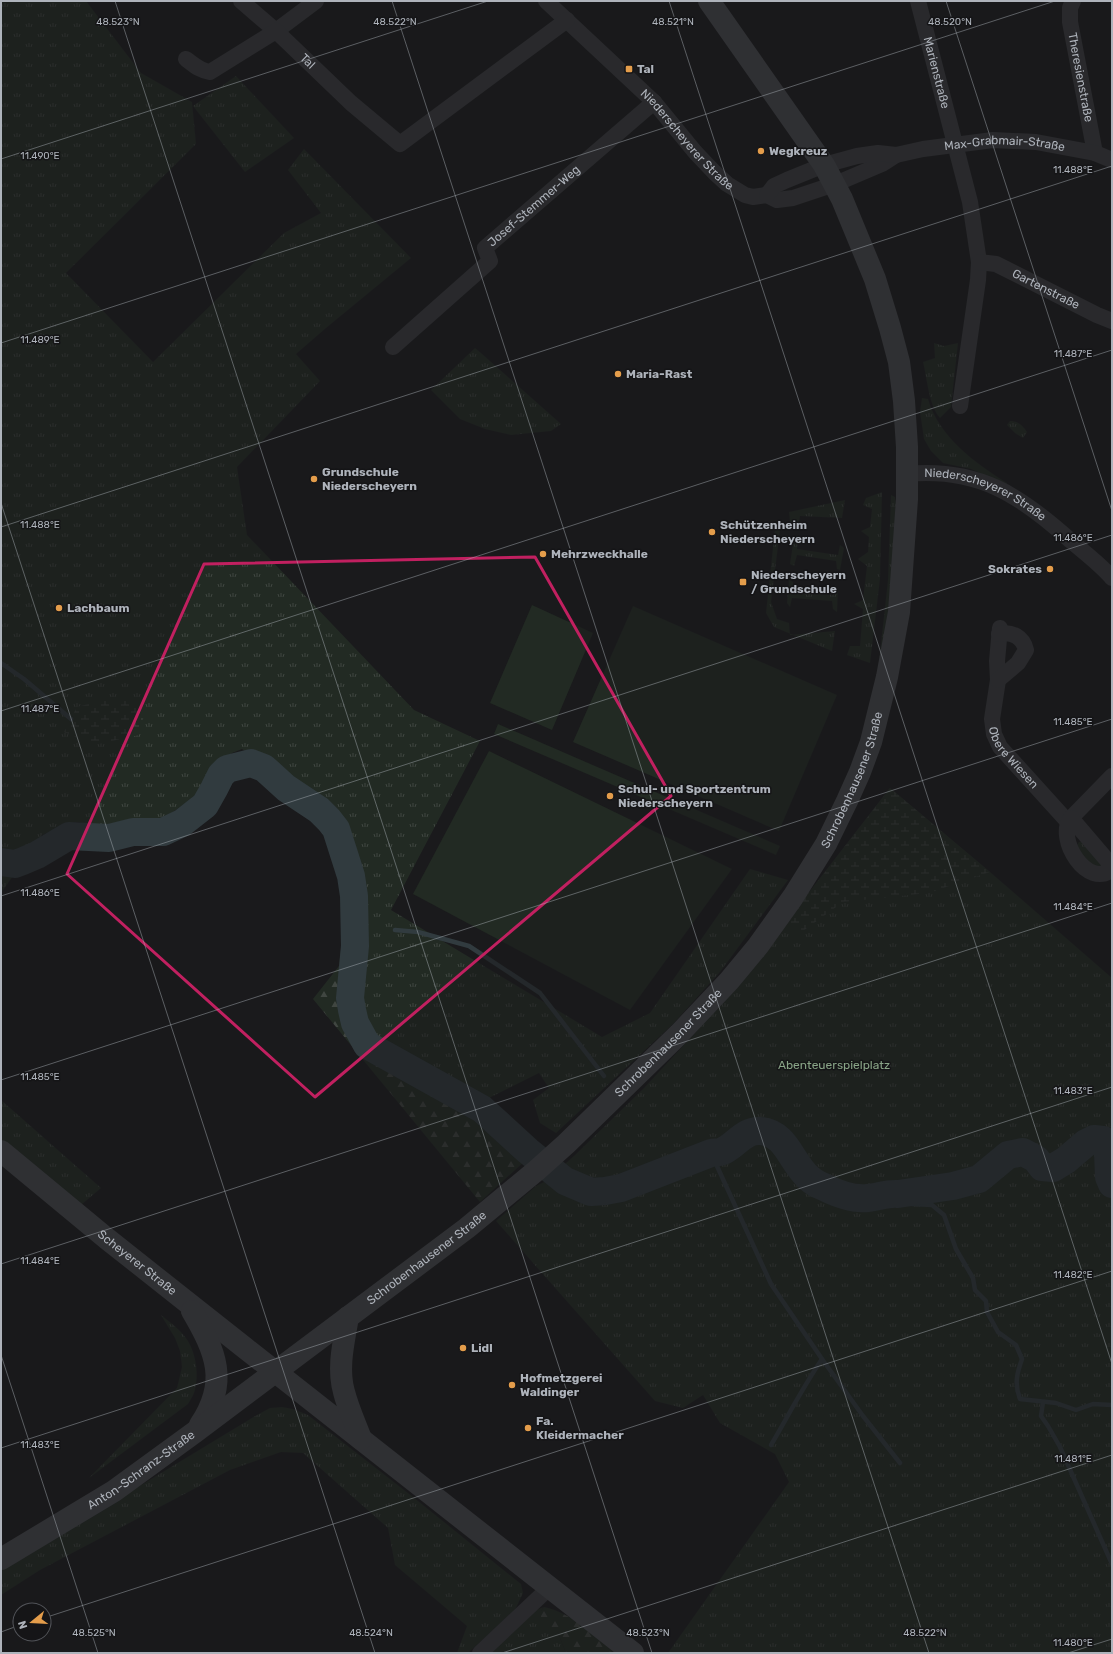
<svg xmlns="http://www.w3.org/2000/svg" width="1113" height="1654" viewBox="0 0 1113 1654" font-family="Rubik,sans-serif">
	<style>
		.grass { fill: url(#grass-tufts) }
		.forest { fill: url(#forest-firs) }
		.wetland { fill: url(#wetland-marsh) }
		.pitch { fill: #222a23 }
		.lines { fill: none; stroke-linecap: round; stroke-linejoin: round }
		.stream { stroke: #313b3f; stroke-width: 4.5 }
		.river { stroke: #313b3f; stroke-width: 28 }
		.street { stroke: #3c3d41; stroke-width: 16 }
		.secondary { stroke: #4a4c51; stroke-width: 22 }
		.marked { fill: none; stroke: #c12060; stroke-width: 3; stroke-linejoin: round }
		.ticks { fill: none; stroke: #aeb3bb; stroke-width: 1; stroke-opacity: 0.45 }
		.poi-dot { fill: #e49d4b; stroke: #151517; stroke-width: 1.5 }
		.labels { text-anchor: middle; stroke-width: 3; stroke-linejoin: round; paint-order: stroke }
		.street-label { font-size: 12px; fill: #aeb3bb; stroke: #151517 }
		.poi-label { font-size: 12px; font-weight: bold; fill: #aeb3bb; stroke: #151517; text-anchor: start }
		.park-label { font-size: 12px; fill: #89a487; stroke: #151517 }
		.ticks-label { font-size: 10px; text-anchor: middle; fill: #aeb3bb; stroke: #151517; stroke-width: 3; stroke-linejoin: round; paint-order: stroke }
	</style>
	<defs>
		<pattern id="grass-tufts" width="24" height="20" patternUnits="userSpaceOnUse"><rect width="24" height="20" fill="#222a23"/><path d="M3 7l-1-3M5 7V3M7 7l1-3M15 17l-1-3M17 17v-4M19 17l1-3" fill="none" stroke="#404641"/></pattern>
		<pattern id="forest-firs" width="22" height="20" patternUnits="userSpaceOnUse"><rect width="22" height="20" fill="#222a23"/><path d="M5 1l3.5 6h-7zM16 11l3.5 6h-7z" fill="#404641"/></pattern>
		<pattern id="wetland-marsh" width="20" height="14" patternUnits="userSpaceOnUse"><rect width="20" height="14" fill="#222a23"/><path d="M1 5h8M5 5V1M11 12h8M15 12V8" fill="none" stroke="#404641"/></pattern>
	</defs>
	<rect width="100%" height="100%" fill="#1a1a1c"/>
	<g class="grass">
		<polygon points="1,1 86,1 141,73 192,102 196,144 66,273 153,362 284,233 321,213 288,170 304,149 411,258 326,328 296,354 320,381 237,467 247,535 414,710 480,741 391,910 602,1037 650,1013 750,869 788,880 720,972 673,1024 556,1133 540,1123 533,1100 549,1088 539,1073 479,1103 373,1046 358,1024 353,1005 361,905 355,860 349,836 341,820 327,833 319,810 302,797 275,768 268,763 257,760 242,749 232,753 227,757 195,796 166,817 157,820 127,820 104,829 97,829 79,822 73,822 42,835 1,893"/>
		<polygon points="236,76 294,138 245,172 193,106"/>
		<path d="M934,343L944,346L958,343L951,407L940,418C929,406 927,378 923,362L935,358Z"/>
		<polygon points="475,348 481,353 561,424 551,431 511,435 485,429 460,419 431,390"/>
		<path d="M922,398L928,399C939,437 975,463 1007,483V485L971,469L943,463L931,451L924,439L920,412Z"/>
		<path d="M1010,421C1019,421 1023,426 1027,432L1023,438L1015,433L1007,425Z"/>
		<polygon points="882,492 880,579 870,663 847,655 850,646 860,646 863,609 854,604 863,600 867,566 858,559 868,552 869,537 861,531 870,527 872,509 863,505 866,498"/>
		<polygon points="891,495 895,497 896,503 890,613 879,662 888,580"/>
		<polygon points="845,500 842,518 800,516 799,524 790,522 789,512"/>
		<polygon points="775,529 780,530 771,602 777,619 789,623 790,635 835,631 832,651 774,627 766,613"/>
		<polygon points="798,540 797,549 838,555 840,545 844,548 840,570 837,569 836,561 797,555 794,566 790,564 793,544"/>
		<polygon points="789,580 793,582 793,591 833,595 835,585 838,589 837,612 833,609 832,601 792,598 790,607 787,603"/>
		<polygon points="890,788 990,872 1112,978 1112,1653 668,1653 789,1482 775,1454 720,1423 703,1395 683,1408 655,1401 496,1221 536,1186 546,1181 575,1155 644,1088 696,1032 785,923"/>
		<polygon points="1079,842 1082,842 1100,861 1101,866 1092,867 1076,847"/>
		<polygon points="1,1100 101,1188 81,1205 1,1142"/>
		<path d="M161,1315C171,1323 181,1330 188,1341C196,1354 199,1375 195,1390C194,1394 191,1399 188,1404L89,1478L177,1388L182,1367L180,1351L175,1338Z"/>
		<polygon points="282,1407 293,1409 308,1415 413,1497 521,1584 523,1593 515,1610 468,1653 457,1653 467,1626 395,1565 388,1528 303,1453 281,1452 230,1470 40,1570 1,1595 1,1570 257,1415 270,1408"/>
		<polygon points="544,1607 541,1611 558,1633 566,1653 486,1653 533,1611"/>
	</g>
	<g class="forest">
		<path d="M343,934L346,937C344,988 336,1033 387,1064C406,1076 428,1083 446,1095C475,1113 501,1138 526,1160L480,1202L313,999L339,966Z"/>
		<path d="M544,1607C571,1612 594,1636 616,1653H566L558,1633L541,1624V1611Z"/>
	</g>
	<g class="wetland">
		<polygon points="104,700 128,701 145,711 139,735 94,745 64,732 77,707"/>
		<polygon points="890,788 990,872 929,893 843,902 803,931 785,924"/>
	</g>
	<g class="pitch">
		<polygon points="532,605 593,633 552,730 490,703"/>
		<polygon points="633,606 837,695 779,831 573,742"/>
		<polygon points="498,724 780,846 776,855 494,734"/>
		<polygon points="489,751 732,869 630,1010 413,894"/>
	</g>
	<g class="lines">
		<g class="stream">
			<polyline points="1,663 24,679 71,719"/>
			<polyline points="395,930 418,932 469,946 540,993 604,1076"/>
			<polyline points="711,1153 771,1284 822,1359 863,1416 900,1463"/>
			<path d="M898,1194L912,1204L932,1205L944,1215L956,1249L973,1278L975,1290L986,1301L987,1312L998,1332L1016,1345L1022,1359C1017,1373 1014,1384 1020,1399L1056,1403L1076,1410L1093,1404L1112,1405"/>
			<polyline points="1043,1402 1041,1416 1048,1426 1060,1447 1112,1564"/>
			<path d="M771,1445C788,1416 803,1387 822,1359"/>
		</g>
		<path class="river" d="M1,862L15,864L23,861L37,855L69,836L109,838L133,832H163L182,823L205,805L214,789L221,775L227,769L251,763L264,768L286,788L319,810L329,820L336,829L351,876L354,896L355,946L350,998L352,1010L355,1023L367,1045L482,1109L528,1151L565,1181L591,1192L605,1191L621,1188L711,1153C715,1152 719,1153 723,1151C736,1145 744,1130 760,1131C787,1133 791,1163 809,1178C813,1182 819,1185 824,1187C838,1194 853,1200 868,1198C879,1197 887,1193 898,1194L953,1186L979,1179L1008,1155L1023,1152L1036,1159L1042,1167L1053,1168L1066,1160L1086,1143L1094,1139L1103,1140L1108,1151L1109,1177L1112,1184"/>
		<g class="street">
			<polyline points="241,1 276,31 316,1"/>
			<path id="s1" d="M546,1L654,102L695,152L714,172L727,184L745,195L753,197L767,195L777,200L793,198L835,184L882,164L896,155"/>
			<path id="s2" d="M918,1L970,202L979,262L978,280L960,406"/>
			<path id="s3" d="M1073,1L1070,8V22L1095,153"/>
			<path id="s4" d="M186,59C193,64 200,71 210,72L276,31L351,103L400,144L567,20"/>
			<path id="s5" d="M767,195L774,186L787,180L824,165L857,156L878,153L896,155L923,149L993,140L1036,142L1095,153L1112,160"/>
			<path id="s6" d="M979,262L996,264L1004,268L1097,315L1112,321"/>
			<path id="s7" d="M393,347L490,261L485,248L654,102"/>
			<path id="s8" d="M906,474C978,467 1020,495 1071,541C1085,553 1100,564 1112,578"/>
			<path id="s9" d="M1000,628L997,661L998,680L992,719L994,734L1000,747L1068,822"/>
			<path d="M998,680L1018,663L1026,650C1023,637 1012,631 999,634"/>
			<polyline points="1071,818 1112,776"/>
			<path d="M1112,866L1071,818C1055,839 1088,890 1112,869"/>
			<polyline points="480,1653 549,1588"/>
		</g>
		<g class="secondary">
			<path id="s10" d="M1,1151L106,1238L245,1348L633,1653"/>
			<path d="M192,1311C216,1352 229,1382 200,1425"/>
			<path d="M348,1317C344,1341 337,1368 344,1392C348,1408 355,1423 361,1439"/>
			<path id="s11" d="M1,1559L114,1491L195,1432L467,1228L537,1170L566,1144L679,1034L729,981L758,946L793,897L826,844L847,801L860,772L871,742L887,677L899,612L907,499V447L904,401L899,362L890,328L875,279L842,199L824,165L709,1"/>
		</g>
	</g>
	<path d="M0 0H1113V1654H0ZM535,557L671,796L315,1097L67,874L204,564Z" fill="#1a1a1c" fill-opacity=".55" fill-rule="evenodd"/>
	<path class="marked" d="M535,557L671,796L315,1097L67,874L204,564Z"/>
	<path class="ticks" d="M115,1L652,1653M392,1L929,1653M669,1L1112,1364M946,1L1112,511M1,159L488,1M1,343L1055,1M1,503L375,1653M1,527L1112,166M1,711L1112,350M1,896L1112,535M1,1080L1112,719M1,1264L1112,903M1,1355L98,1653M1,1448L1112,1087M44,1618L1112,1271M1,1632L20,1625M502,1653L1112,1455M1068,1653L1112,1639"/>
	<g class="poi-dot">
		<rect x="625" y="65" width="8" height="8" rx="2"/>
		<circle cx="761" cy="151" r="4"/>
		<circle cx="618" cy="374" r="4"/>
		<circle cx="314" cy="479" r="4"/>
		<circle cx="712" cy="532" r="4"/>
		<circle cx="543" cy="554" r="4"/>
		<circle cx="1050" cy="569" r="4"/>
		<rect x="739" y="578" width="8" height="8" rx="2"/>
		<circle cx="59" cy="608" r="4"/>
		<circle cx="610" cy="796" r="4"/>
		<circle cx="463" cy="1348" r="4"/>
		<circle cx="512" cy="1385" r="4"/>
		<circle cx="528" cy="1428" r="4"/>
	</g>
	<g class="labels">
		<g class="street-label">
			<text dy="4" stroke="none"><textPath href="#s4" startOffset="149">Tal</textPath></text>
			<text dy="4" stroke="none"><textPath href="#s2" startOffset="74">Marienstraße</textPath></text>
			<text dy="4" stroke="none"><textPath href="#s3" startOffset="78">Theresienstraße</textPath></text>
			<text dy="4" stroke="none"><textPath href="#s1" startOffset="198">Niederscheyerer Straße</textPath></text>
			<text dy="4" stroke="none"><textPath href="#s5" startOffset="249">Max-Grabmair-Straße</textPath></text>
			<text dy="4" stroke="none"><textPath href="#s7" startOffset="208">Josef-Stemmer-Weg</textPath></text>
			<text dy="4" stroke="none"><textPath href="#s6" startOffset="73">Gartenstraße</textPath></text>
			<text dy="4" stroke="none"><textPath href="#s8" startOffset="84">Niederscheyerer Straße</textPath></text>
			<text dy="4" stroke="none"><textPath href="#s9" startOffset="137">Obere Wiesen</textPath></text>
			<text dy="4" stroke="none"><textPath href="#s11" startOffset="1170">Schrobenhausener Straße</textPath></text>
			<text dy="4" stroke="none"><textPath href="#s11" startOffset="846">Schrobenhausener Straße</textPath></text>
			<text dy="4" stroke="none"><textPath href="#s11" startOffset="522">Schrobenhausener Straße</textPath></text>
			<text dy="4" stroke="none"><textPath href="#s10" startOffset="176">Scheyerer Straße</textPath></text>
			<text dy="4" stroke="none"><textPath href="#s11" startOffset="166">Anton-Schranz-Straße</textPath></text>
		</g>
		<g class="poi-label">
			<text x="637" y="73">Tal</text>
			<text x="769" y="155">Wegkreuz</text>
			<text x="626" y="378">Maria-Rast</text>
			<text x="322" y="476">Grundschule<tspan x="322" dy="14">Niederscheyern</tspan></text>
			<text x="720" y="529">Schützenheim<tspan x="720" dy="14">Niederscheyern</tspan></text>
			<text x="551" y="558">Mehrzweckhalle</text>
			<text x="1042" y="573" text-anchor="end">Sokrates</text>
			<text x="751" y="579">Niederscheyern<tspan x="751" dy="14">/ Grundschule</tspan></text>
			<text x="67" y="612">Lachbaum</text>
			<text x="618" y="793">Schul- und Sportzentrum<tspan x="618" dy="14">Niederscheyern</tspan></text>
			<text x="471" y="1352">Lidl</text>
			<text x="520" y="1382">Hofmetzgerei<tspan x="520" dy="14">Waldinger</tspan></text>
			<text x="536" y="1425">Fa.<tspan x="536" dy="14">Kleidermacher</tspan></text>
		</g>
		<g class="park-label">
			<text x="834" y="1069">Abenteuerspielplatz</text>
		</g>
	</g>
	<g class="ticks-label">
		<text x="118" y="25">48.523°N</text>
		<text x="395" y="25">48.522°N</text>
		<text x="673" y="25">48.521°N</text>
		<text x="950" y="25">48.520°N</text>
		<text x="40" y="159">11.490°E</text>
		<text x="1073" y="173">11.488°E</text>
		<text x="40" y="343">11.489°E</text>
		<text x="1073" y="357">11.487°E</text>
		<text x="40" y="528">11.488°E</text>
		<text x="1073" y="541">11.486°E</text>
		<text x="40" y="712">11.487°E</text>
		<text x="1073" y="725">11.485°E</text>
		<text x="40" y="896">11.486°E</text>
		<text x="1073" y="910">11.484°E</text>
		<text x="40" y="1080">11.485°E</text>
		<text x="1073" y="1094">11.483°E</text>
		<text x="40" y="1264">11.484°E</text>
		<text x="1073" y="1278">11.482°E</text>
		<text x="40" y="1448">11.483°E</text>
		<text x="1073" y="1462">11.481°E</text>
		<text x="94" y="1636">48.525°N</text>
		<text x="371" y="1636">48.524°N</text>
		<text x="648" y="1636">48.523°N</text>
		<text x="925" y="1636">48.522°N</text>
		<text x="1073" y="1646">11.480°E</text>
	</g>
	<rect width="1113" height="1654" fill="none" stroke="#aeb3bb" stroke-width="4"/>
	<g transform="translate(32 1622) rotate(252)"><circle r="19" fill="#151517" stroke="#525459"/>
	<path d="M0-3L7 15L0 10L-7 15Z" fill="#e49d4b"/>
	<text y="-6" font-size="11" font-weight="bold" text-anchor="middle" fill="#aeb3bb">N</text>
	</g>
</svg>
